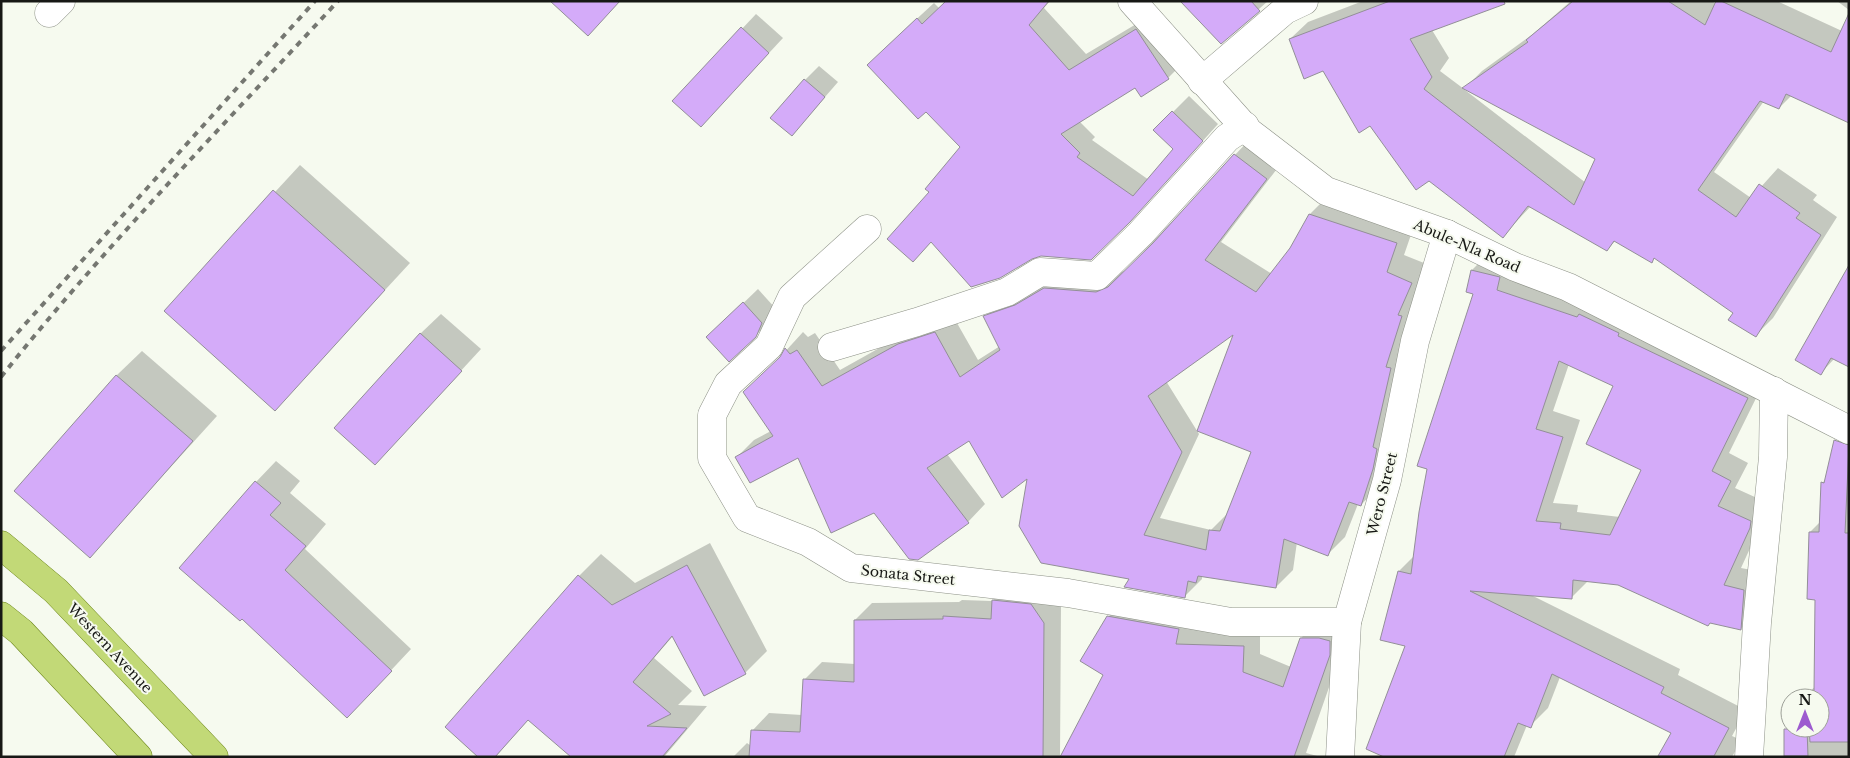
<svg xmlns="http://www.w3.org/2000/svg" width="1850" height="758" viewBox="0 0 1850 758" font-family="'Libre Baskerville',serif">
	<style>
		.shadow { fill: #0003; fill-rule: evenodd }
		.building { fill: #d4abf9; stroke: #938f98; fill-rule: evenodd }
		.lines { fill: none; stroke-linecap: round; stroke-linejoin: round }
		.minor-casing { stroke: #8d9187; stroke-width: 29 }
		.major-casing { stroke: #6c851a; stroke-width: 29 }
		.minor { stroke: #fff; stroke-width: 28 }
		.major { stroke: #c2d977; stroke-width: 28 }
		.rail { stroke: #757771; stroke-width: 4; stroke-dasharray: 6 6; stroke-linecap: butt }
		.labels { text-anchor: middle; stroke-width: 4; stroke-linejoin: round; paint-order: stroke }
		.street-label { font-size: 14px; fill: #171815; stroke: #f6faef }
	</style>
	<rect width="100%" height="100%" fill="#f6faef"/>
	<g class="shadow">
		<polygon points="947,1 1050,1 1044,8 1086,54 1153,14 1184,62 1168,78 1135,86 1079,121 1095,137 1092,140 1149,180 1175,149 1155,130 1189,96 1218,124 1146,204 1040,255 1031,257 932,241 913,260 931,192 962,147 884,49 934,3 939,8"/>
		<polygon points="1182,1 1268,1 1222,42"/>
		<path d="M1363,1H1500L1432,30L1449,58L1440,71L1464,89L1482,71L1533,34L1571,1H1712L1716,4L1718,1H1777L1842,31L1849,121L1792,95L1779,108L1764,101L1714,172L1751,198L1778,168L1817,195L1813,200L1837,217L1773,318L1756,335L1735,312L1655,257L1651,261L1616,240L1607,250L1531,206L1503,236L1371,125L1324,70L1290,39L1308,22ZM1466,88L1596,158L1586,183L1465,90Z"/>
		<polygon points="1837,1 1849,1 1849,10"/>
		<polygon points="756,14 783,38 715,111 674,101"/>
		<polygon points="819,66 838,82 792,135 805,80"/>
		<path d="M1252,137L1283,161L1221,242L1272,274L1291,249L1310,214L1327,197L1414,226L1404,255L1429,265L1378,487L1361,505L1358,504L1345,537L1328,554L1297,542L1293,570L1276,587L1202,575V579L1184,597L1131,578L1029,477L969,439L947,454L985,504L968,522L875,511L798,456L737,457L754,440L771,431L782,355L803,332L808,337L815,333L840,370L917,327L953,316L978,360L1000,346L985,317L1002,299L1062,271L1114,275L1126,270ZM1236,332L1253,451L1228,513L1211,530L1160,518L1199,434L1166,381Z"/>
		<polygon points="300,165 410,263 275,409 165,311"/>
		<path d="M1490,252L1765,380L1729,453L1748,463L1735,488L1768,503V509L1741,568L1762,572L1758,611L1741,629L1619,583L1589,580L1571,598L1531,595L1680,669L1678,675L1746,710L1732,736L1741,740L1732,757H1663L1660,755L1672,733L1560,677L1548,708L1530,726L1527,725L1514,757H1387L1407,645L1399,571L1415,555L1475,293L1472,270ZM1569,364L1615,385L1643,469L1620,517L1577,512L1578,505L1553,503L1580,420L1553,411Z"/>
		<polygon points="1849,268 1835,358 1821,373"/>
		<polygon points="758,289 776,309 770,321 755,336 708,337"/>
		<polygon points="441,314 481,349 375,464 420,334"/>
		<polygon points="142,351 217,416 90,556 15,491 117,375"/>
		<polygon points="1849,441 1849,757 1794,757 1786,730 1790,726 1790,728 1820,728 1820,698 1810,698 1810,691 1816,686 1817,598 1810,532 1820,522 1822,483 1826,480 1831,458"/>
		<polygon points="276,461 300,481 290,493 326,524 305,549 411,649 367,696 242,617 256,482"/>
		<polygon points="710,543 767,651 745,673 673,636 654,658 692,691 678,705 707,706 664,757 573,757 529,719 495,757 579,576 601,554 635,583"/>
		<polygon points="1010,583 1061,605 1060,757 733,757 747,743 751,746 752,731 769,713 802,715 805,679 822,662 855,664 855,620 872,603 959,602 962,600 992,601"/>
		<polygon points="1126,599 1260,629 1260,654 1291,667 1301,638 1318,621 1347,636 1306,753 1321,757 1061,757 1105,674 1108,617"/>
	</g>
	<g class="building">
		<polygon points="550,1 620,1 588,36"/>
		<polygon points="946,1 1049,1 1029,25 1069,70 1136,29 1169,79 1141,97 1135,88 1061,134 1080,153 1077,157 1133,196 1173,149 1153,130 1172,111 1203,141 1130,222 1091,260 1041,256 1032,259 1000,278 971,287 931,242 913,262 887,239 929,192 925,189 960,147 926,112 918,119 867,65 917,18 922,24"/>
		<polygon points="1180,1 1251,1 1260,11 1221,44"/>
		<polygon points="1390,1 1504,1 1505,4 1410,39 1432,77 1424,89 1574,205 1595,159 1462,88 1528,42 1526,40 1573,1 1668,1 1705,25 1716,1 1721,1 1831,52 1849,13 1849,123 1786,94 1779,109 1760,101 1698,190 1736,217 1759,184 1800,213 1796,218 1821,235 1756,337 1728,320 1733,313 1654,258 1652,263 1614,241 1607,251 1528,206 1503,238 1429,181 1416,190 1370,126 1359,133 1323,71 1304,79 1289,39"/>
		<polygon points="741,27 769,53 701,127 672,101"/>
		<polygon points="804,79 825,97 792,136 770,118"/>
		<path d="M1234,154L1267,179L1205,260L1256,292L1290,248L1309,214L1397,243L1387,272L1412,283L1398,315L1402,316L1386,367L1391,368L1373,447L1377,449L1373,469L1361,506L1349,502L1328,556L1284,539L1276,588L1198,576L1196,583L1188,581L1185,598L1124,587L1129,579L1041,563L1019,526L1027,479L1002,498L969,441L927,468L969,523L918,560L909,559L874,513L831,533L798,458L750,483L735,457L773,436L743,392L780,357L785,348L790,354L797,350L822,386L898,344L935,332L960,377L1000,350L983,316L1015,305L1044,288L1096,292L1108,287L1153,243ZM1233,335L1197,431L1251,452L1220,531L1209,530L1206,550L1144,535L1182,452L1148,396Z"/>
		<polygon points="273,190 385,290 275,411 164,311"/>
		<polygon points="1849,265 1849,367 1831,358 1821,375 1795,360"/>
		<path d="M1471,270L1500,277L1497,290L1577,317L1579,314L1619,333L1618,336L1748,398L1712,471L1731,481L1718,506L1751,521L1750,528L1724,585L1744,590L1741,630L1710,623L1708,626L1618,585L1573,580L1572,599L1470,591L1664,687L1661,693L1729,728L1714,756H1658L1671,733L1552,674L1531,728L1518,723L1504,757H1384L1366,749L1405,646L1380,640L1398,571L1411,574L1419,512L1427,469L1417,466L1473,294L1466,292ZM1559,361L1613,386L1586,444L1641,470L1610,535L1560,529L1561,523L1536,521L1563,437L1536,429Z"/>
		<polygon points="743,302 762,323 756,337 729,362 706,337"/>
		<polygon points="420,333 462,371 375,465 334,428"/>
		<polygon points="116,375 193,441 90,558 14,491"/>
		<polygon points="1834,440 1849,445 1845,533 1849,533 1849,742 1810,742 1809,728 1820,728 1820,698 1809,698 1809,691 1814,691 1815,600 1807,599 1809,532 1819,532 1821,482 1824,483"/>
		<polygon points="255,481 281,503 270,515 306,546 285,570 392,671 347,718 242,619 240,621 179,568"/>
		<polygon points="687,565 746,674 704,696 672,636 633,682 671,714 647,726 687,728 662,757 571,757 528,720 495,757 478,757 445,727 578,575 612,605"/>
		<polygon points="992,600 1031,604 1044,623 1043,757 749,757 751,730 800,732 803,679 854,682 854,620 943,619 943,616 991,619"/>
		<polygon points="1107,616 1179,629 1176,644 1244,646 1243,672 1283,687 1300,638 1319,638 1330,641 1330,655 1294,757 1060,757 1103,675 1080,661"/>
		<polygon points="1784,729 1807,729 1808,756 1784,756"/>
	</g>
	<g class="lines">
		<defs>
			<g id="minor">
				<polyline points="1132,1 1249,132 1326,191 1447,234 1515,267 1568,287 1849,430"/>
				<polyline points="49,13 61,1"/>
				<polyline points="1202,81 1285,10 1304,1"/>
				<polyline points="867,229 792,297 769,346 728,384 712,415 712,458 747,518 808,542 851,568 1068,593 1231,622 1347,622"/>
				<polyline points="832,347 917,322 1007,292 1040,272 1097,276 1141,233 1227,138 1245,126"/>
				<polyline points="1340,757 1347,622 1387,480 1415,341 1447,234"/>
				<polyline points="1749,757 1757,623 1773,457 1774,391"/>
			</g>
			<g id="major">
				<polyline points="1,545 56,591 214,757"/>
				<polyline points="1,616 21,632 138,757"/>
			</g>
		</defs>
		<use href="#minor" class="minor-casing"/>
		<use href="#major" class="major-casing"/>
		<use href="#minor" class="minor"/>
		<use href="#major" class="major"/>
		<g class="rail">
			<polyline points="1,351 315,1"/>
			<path d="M1,377C106,245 224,125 338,1"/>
		</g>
	</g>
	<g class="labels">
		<g class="street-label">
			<text transform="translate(1467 246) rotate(23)" y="5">Abule-Nla Road</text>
			<text transform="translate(1382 494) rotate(-76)" y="5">Wero Street</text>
			<text transform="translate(908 575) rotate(6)" y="5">Sonata Street</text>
			<text transform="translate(110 648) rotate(47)" y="5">Western Avenue</text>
		</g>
	</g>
	<rect width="1850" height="758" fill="none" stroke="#171815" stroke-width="5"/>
	<g transform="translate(1805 713)"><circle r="24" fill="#f6faef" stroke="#9da098"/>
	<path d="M0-4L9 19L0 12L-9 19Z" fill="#9d5acf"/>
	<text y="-8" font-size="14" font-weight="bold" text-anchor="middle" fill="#171815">N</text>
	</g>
</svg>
